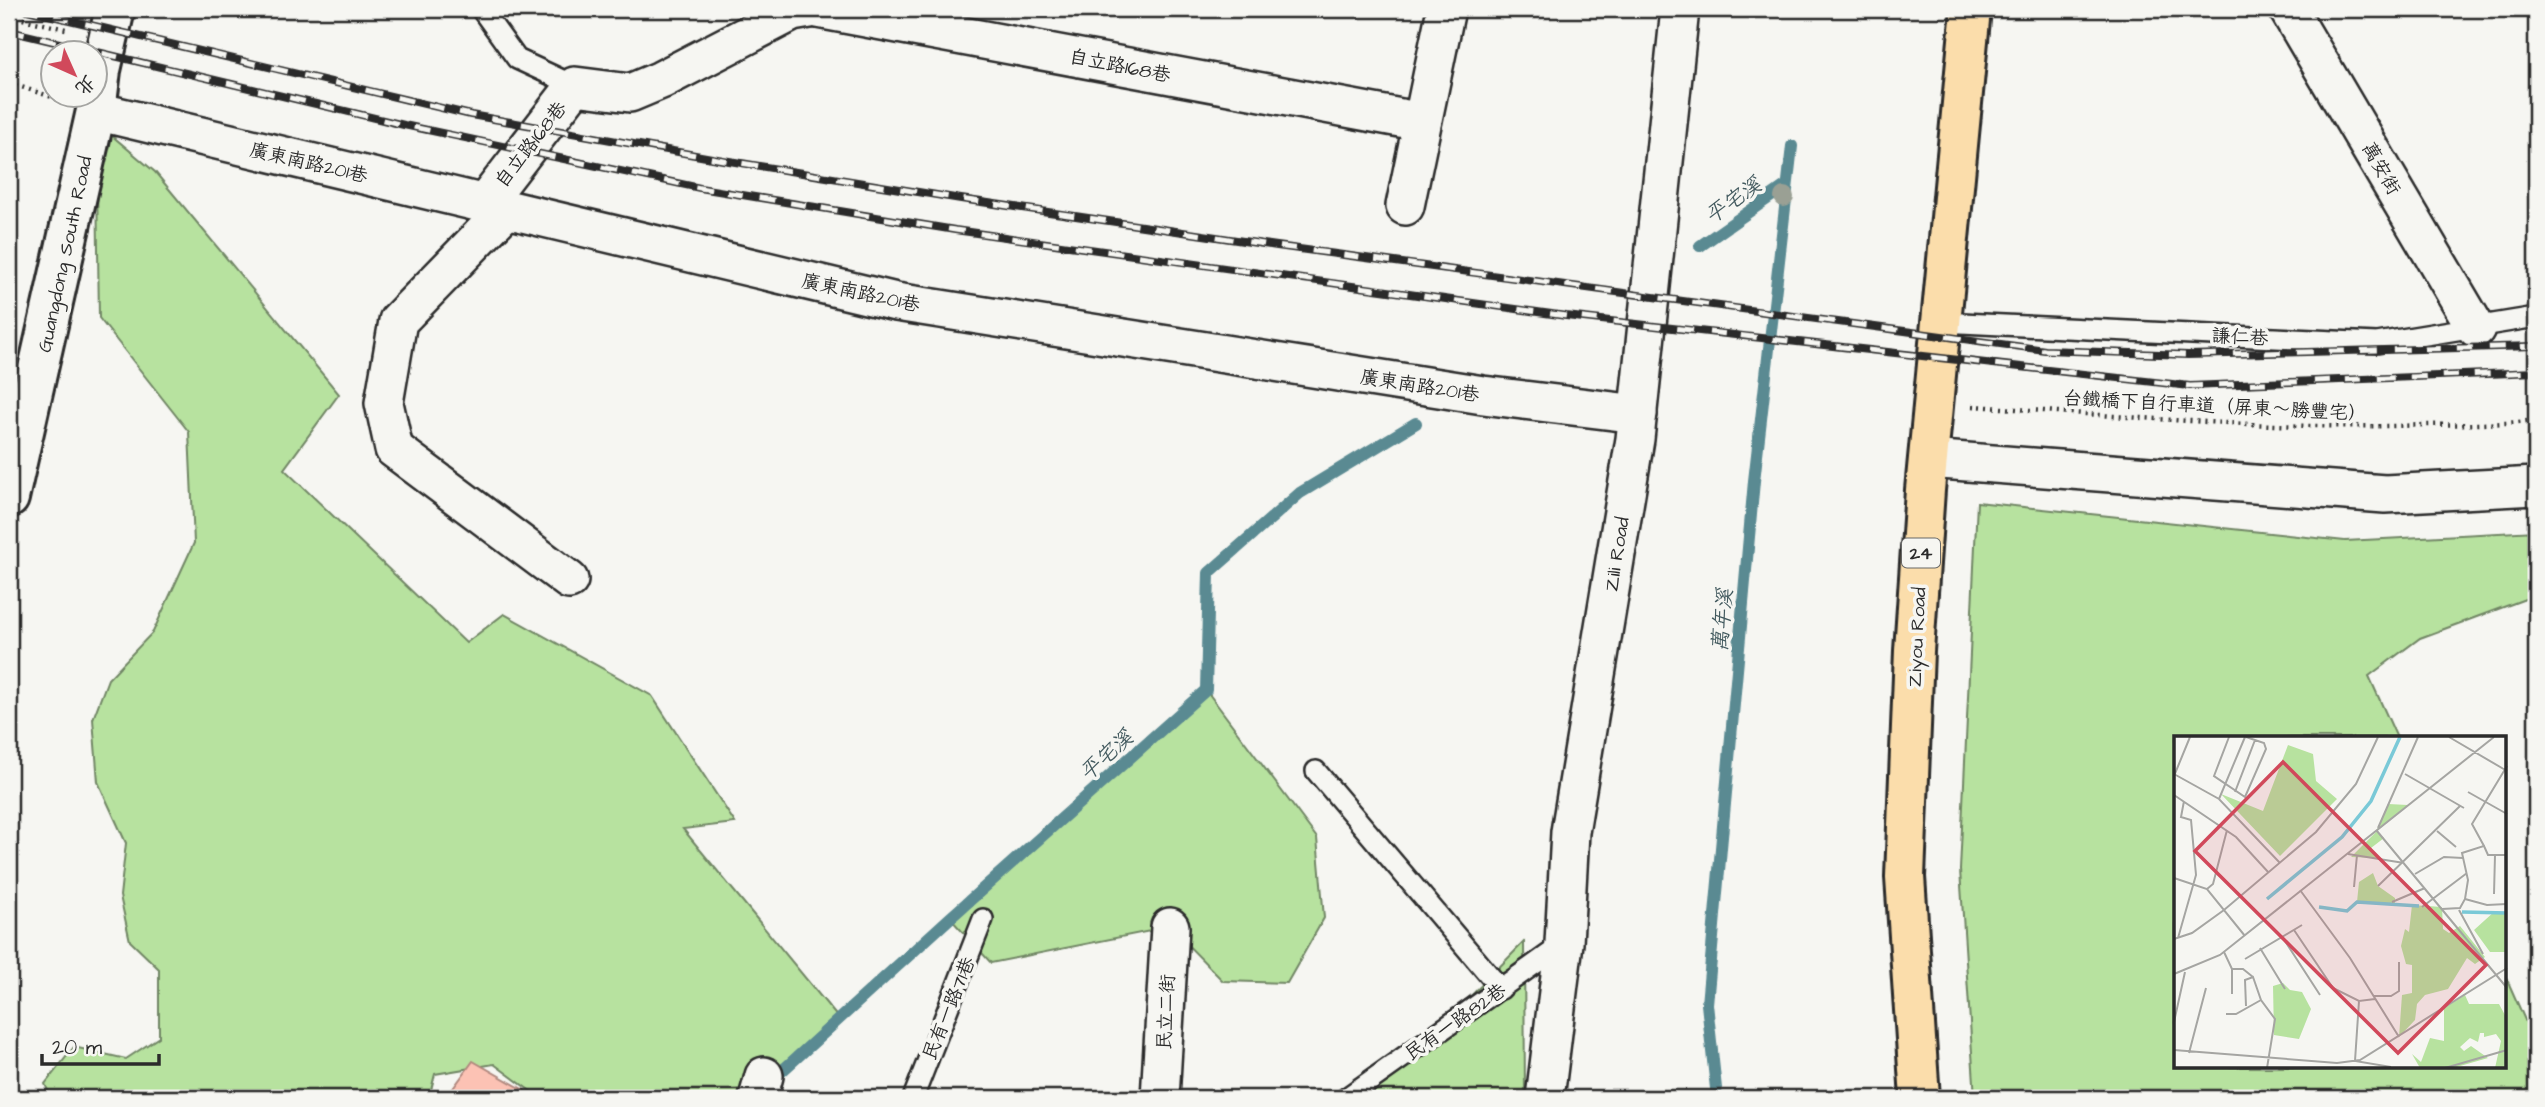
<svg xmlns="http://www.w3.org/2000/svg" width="2545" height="1107" viewBox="0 0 2545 1107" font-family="'Architects Daughter','LXGW WenKai TC',sans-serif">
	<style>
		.green { fill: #b7e29f; stroke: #718665; stroke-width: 2 }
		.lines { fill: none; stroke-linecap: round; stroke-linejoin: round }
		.stream { stroke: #5a8a92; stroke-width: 12 }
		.building { fill: #fcc2b4; stroke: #b0887e; stroke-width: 2 }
		.lane-casing { stroke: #2b2b2b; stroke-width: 24 }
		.street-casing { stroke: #2b2b2b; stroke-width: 42 }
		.secondary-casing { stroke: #2b2b2b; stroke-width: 44 }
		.primary-casing { stroke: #2b2b2b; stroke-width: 44 }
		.path { stroke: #2b2b2b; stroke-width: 4.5; stroke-dasharray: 2 5; stroke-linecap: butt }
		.lane { stroke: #f6f6f2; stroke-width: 19 }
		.street { stroke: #f6f6f2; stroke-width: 37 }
		.secondary { stroke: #f6f6f2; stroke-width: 38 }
		.primary { stroke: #fbddab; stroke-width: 38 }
		.rail-casing { stroke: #2b2b2b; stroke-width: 8 }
		.rail { stroke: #f6f6f2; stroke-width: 5; stroke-dasharray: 16; stroke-linecap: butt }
		.tree { fill: #9aa094 }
		.labels { text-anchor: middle; stroke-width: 7; stroke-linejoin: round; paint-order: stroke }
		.shield { fill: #f6f6f2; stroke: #686867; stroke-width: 2 }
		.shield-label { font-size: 18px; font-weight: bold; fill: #2b2b2b }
		.street-label { font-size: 19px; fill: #2b2b2b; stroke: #f6f6f2 }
		.water-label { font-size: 21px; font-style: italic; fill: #435a5f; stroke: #f6f6f2 }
		.inset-river { fill: none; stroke: #7ac9d7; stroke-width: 3.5 }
		.inset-road { fill: none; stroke: #a5a5a2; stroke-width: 2 }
		.view { fill: #d1495b; fill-opacity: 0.15; stroke: #d1495b; stroke-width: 3.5 }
		.inset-edge { fill: none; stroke: #2b2b2b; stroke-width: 3.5 }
	</style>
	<rect width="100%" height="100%" fill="#f6f6f2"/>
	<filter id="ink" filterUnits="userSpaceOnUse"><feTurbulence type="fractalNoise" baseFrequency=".0143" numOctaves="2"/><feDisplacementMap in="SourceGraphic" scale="14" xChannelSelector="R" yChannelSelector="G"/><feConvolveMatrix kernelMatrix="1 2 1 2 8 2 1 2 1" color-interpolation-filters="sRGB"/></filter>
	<g filter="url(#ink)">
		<g class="green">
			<polygon points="96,111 110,134 155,172 339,394 284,469 466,643 504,614 652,696 735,823 683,829 839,1019 753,1098 540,1098 494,1064 435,1074 429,1098 51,1098 45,1084 74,1047 126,1059 159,1037 159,969 130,941 120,896 126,843 98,782 93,719 108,679 153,632 194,543 189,432 99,318"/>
			<polygon points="1977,502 2345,541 2536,531 2536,595 2420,638 2369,676 2397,738 2176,738 2176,1067 2505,1067 2505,975 2536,1045 2536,1098 1975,1098 1960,870"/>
			<polygon points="1206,690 1317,838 1324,918 1287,983 1223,981 1170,927 991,963 950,918"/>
			<polygon points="1524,942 1525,1098 1371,1098 1353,1094 1455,1012"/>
		</g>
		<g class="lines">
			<g class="stream">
				<polyline points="1700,246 1787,185"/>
				<polyline points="771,1081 950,918 1206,690 1209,573 1300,493 1416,423"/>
				<polyline points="1717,1098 1707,1004 1754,481 1792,146"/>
			</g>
		</g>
		<polygon class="building" points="473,1061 538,1098 446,1098"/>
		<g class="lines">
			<defs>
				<g id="lane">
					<polyline points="481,9 517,59 575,86"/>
					<polyline points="1941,322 2377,343 2536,317"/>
					<polyline points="1316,771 1501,989"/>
					<polyline points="913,1098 983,919"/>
					<polyline points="1346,1098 1563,944"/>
				</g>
				<g id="street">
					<polyline points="818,9 1422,122"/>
					<polyline points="2288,9 2476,328"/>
					<polyline points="96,111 896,302 1483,395 1638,414"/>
					<polyline points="484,204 575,86 630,93 661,80 792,12 810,9"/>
					<polyline points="1405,206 1446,9"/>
					<polyline points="507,209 398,321 384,403 394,449 569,580"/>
					<polyline points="1928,459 2385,494 2536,486"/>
					<polyline points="758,1098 764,1076"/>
					<polyline points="1160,1098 1170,927"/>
					<polyline points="1545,1098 1564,943 1570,832 1635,439 1680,9"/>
				</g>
				<polyline id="secondary" points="9,498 96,111 101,70 115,9"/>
				<polyline id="primary" points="1920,1098 1905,877 1914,651 1925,490 1971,9"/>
			</defs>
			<use href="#lane" class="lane-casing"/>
			<use href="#street" class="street-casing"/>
			<use href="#secondary" class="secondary-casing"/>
			<use href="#primary" class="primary-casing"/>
			<g class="path">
				<polyline points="9,16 70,30"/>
				<polyline points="9,83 58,99"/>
				<path d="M1973,406C2124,416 2273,431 2425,425C2461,424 2500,425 2536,420"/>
			</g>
			<use href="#lane" class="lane"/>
			<use href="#street" class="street"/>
			<use href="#secondary" class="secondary"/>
			<use href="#primary" class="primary"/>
			<defs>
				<g id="rail">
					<polyline points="23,9 471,115 723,160 961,199 1277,246 2045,350 2188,355 2536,346"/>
					<polyline points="9,31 404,125 700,188 955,230 1566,316 2190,386 2536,372"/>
				</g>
			</defs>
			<use href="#rail" class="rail-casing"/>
			<use href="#rail" class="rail"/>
		</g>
		<circle class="tree" cx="1784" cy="197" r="10"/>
	</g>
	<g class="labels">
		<rect class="shield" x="1902" y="538.5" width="38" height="29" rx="5"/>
		<g class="shield-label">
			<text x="1921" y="559">24</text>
		</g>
		<g class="street-label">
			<text transform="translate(1120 65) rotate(11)" y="7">自立路168巷</text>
			<text transform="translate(530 144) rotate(-52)" y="7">自立路168巷</text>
			<text transform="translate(309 162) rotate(13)" y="7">廣東南路201巷</text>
			<text transform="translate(2382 168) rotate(60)" y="7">萬安街</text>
			<text transform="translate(64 254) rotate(-78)" y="7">Guangdong South Road</text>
			<text transform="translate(861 292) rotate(12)" y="7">廣東南路201巷</text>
			<text transform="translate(2240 336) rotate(3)" y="7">謙仁巷</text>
			<text transform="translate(1420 385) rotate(9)" y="7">廣東南路201巷</text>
			<text transform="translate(2215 405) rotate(3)" y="7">台鐵橋下自行車道（屏東～勝豐宅）</text>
			<text transform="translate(1616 554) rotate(-81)" y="7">Zili Road</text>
			<text transform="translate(1916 637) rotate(-87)" y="7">Ziyou Road</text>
			<text transform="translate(948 1008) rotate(-68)" y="7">民有一路71巷</text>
			<text transform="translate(1165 1012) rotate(-87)" y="7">民立二街</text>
			<text transform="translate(1455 1021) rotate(-35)" y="7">民有一路82巷</text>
		</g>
		<g class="water-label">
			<text transform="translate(1733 200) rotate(-35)" y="7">平宅溪</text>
			<text transform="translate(1722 620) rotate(-85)" y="7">萬年溪</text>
			<text transform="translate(1106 755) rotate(-42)" y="7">平宅溪</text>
		</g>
	</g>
	<g transform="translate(2174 736)">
		<rect width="332" height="332" fill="#f6f6f2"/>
		<path d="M114,9L139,18L142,45L163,63L106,120L47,58L89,75ZM214,68L234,69L203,95L210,102L197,112L203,122L177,121L202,96ZM199,137L204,150L221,162V169L183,166L185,146ZM238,169L268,171L269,193L275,197L286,190L311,221L301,228L293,222L274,253L251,259L243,268L241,284L225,301L228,259L238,257V229L232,228L227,210L231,193L235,196ZM321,175L332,177V216H316L300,194ZM109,247L116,254L128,256L137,273L125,303L100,299L99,250ZM291,259L295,268H325L332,281V332H321L327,305L322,298L310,301V297H306L304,306L296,302L286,311L290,315L297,310L314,322L279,332H246L238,318L247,326L256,302L270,305V272Z" fill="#b7e29f"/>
		<path class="inset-river" d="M93,163L168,101L197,65L226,1M145,171L173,175L183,166L245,170M288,176L333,177"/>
		<path class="inset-road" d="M55,1L40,40L71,61L92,13L90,7L72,1M275,1L333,35M0,38L45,63L106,127M231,38L290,72M0,40L16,1M61,56L81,4M294,56L333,78M0,59L62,101L95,137M45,63L71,1M204,92L244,1M203,95L333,252M263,95L282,111M310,110L314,119H333M174,118L230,127M241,138L270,121L289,122M0,142L33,153L71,200M204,150L286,70M180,151L183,119M33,153L39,148L53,94M126,154L176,222L225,301M320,158L321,119M291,163L313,169L333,168M218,166L251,152M248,171L293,137M268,173L286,172L291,163L294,144L288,117L310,110L298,88L333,30M285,174L309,218M120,194L159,252L185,265L201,263M4,202L22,139L17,84L7,81L10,65M109,202L146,259M0,203L18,197L50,174L142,96L182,48L204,1M86,212L111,253M50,216L58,233V258M71,223L128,189M58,233H69L79,241M0,238L46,219L320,1M200,260H217L225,255V226M185,265L181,325L217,331M72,270L71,244L79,241L87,264L101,283L93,332M52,278H62L87,264M0,286L11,236M0,314L163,327L186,324L333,232M15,317L32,252M271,332L333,314"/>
		<path class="view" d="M109,26L312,229L224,317L21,115Z"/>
		<rect width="332" height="332" class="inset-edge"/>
	</g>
	<rect width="2545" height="1107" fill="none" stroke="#f6f6f2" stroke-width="35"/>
	<rect x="18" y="18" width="2510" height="1072" fill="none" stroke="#2b2b2b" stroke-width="2.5" filter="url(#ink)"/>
	<g transform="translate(74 74) rotate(135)"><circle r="33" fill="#f6f6f2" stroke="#a5a5a2" stroke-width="2"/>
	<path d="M0-5L12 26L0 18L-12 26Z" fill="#d1495b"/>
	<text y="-10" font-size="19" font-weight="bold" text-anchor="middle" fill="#2b2b2b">北</text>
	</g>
	<path d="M42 1054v10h117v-10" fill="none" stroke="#2b2b2b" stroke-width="3.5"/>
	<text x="52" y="1054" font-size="21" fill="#2b2b2b" stroke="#f6f6f2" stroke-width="5" paint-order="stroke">20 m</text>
</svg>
